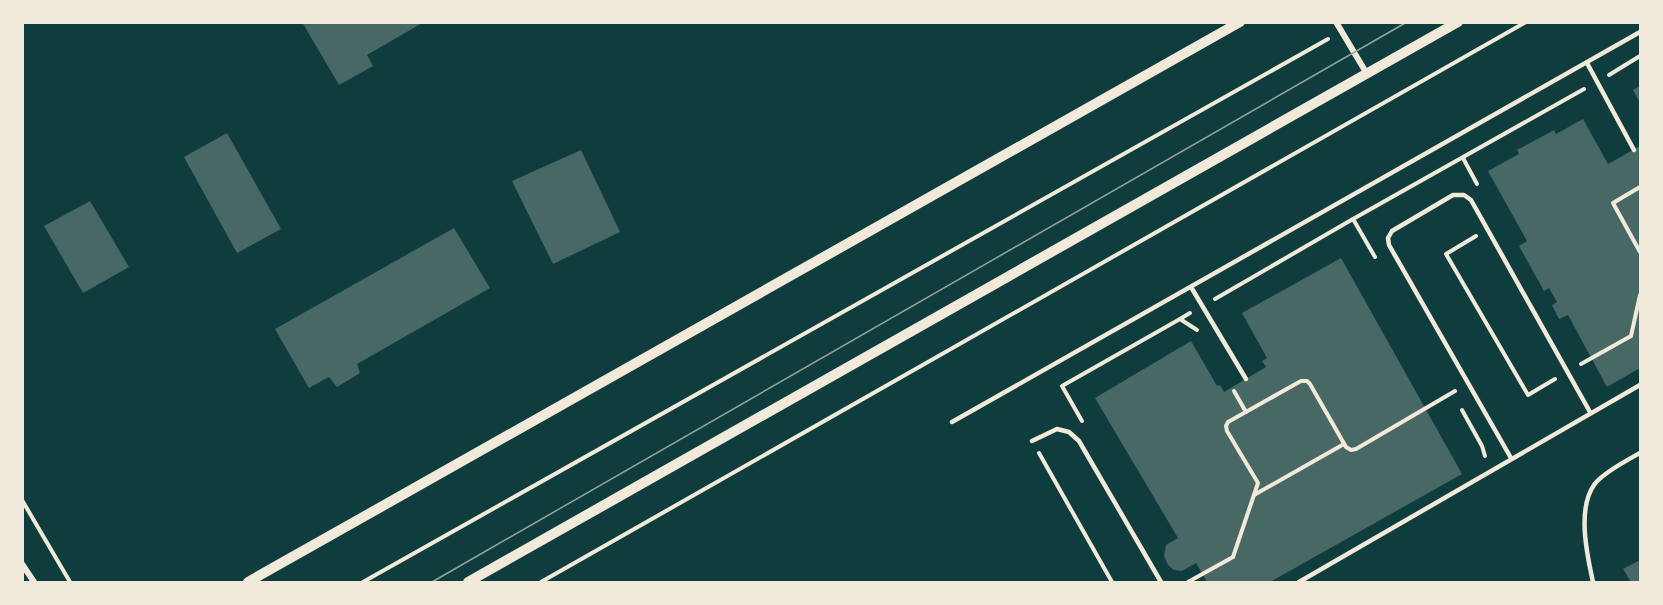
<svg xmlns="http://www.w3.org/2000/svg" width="1663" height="605" viewBox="0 0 1663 605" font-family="Manrope,sans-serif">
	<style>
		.building { fill: #486865 }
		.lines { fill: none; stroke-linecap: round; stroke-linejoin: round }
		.path { stroke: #f1e9da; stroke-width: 4 }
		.service { stroke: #f1e9da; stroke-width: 4.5 }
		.minor { stroke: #f1e9da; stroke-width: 6 }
		.tertiary { stroke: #f1e9da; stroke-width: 10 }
		.tram { stroke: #97a49c; stroke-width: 1.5 }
	</style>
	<rect width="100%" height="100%" fill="#0f3d3e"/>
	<g class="building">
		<polygon points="302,22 424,22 367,55 373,66 339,85"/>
		<polygon points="1640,86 1640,103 1633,90"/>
		<polygon points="1583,119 1608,164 1640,146 1640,368 1607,387 1568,315 1559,319 1552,305 1557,302 1549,288 1544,291 1519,246 1527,241 1488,171 1519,154 1517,150 1554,130 1556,134"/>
		<polygon points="227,133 281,229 237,253 184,157"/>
		<polygon points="581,150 620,232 553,264 512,181"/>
		<polygon points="90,201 129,267 83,293 44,226"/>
		<polygon points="454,228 490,288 357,364 360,373 337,387 329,377 309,388 275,329"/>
		<polygon points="1341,258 1462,474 1270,582 1207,582 1196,563 1182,571 1174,570 1168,565 1164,556 1166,545 1178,538 1095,398 1191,341 1217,386 1220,385 1224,392 1266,367 1262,361 1267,358 1242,313"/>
		<polygon points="1640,560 1640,582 1631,582 1623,569"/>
	</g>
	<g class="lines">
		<g class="path">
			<polyline points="1609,75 1640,56"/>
			<polyline points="1463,158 1477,184"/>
			<polyline points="1640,187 1613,203 1640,252"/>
			<polyline points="1353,219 1375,257"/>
			<polyline points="1476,236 1446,254 1528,395 1555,379"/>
			<polyline points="1215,299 1353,219 1584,89"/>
			<polyline points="1180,319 1190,313"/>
			<polyline points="1581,364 1631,336 1640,295"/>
			<polyline points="1234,391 1246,412"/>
			<polyline points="1462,410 1482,446 1485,456"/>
			<polyline points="1082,421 1062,386 1180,319 1197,330"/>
			<polyline points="1039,453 1112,582"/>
			<polyline points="1254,495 1344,444"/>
			<polyline points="22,500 70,582"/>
			<polyline points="363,582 1328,39"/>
			<polyline points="541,582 1526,22"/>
			<polyline points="1188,582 1233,557 1258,483 1227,431 1226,426 1228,422 1301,381 1307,381 1310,384 1346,447 1351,450 1356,449 1455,391"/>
		</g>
		<g class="service">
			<polyline points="1587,63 1634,150"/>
			<polyline points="1191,287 1246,379"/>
			<polyline points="952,422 1640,32"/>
			<polyline points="1032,441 1057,429 1069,432 1079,441 1161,582"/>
			<polyline points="1511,458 1389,245 1388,238 1392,231 1453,195 1464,195 1471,200 1590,412"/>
			<polyline points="1299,582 1640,385"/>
			<path d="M1593,582C1587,555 1577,509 1594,485C1601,474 1629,459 1640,453"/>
		</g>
		<g class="minor">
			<polyline points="1336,22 1367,74"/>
			<polyline points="22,564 34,582"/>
		</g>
		<g class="tertiary">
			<polyline points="248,582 1240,22"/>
			<polyline points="468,582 1458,22"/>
		</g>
		<polyline class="tram" points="432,582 1407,22"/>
	</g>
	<rect width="1663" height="605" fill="none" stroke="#f1e9da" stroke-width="48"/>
</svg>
